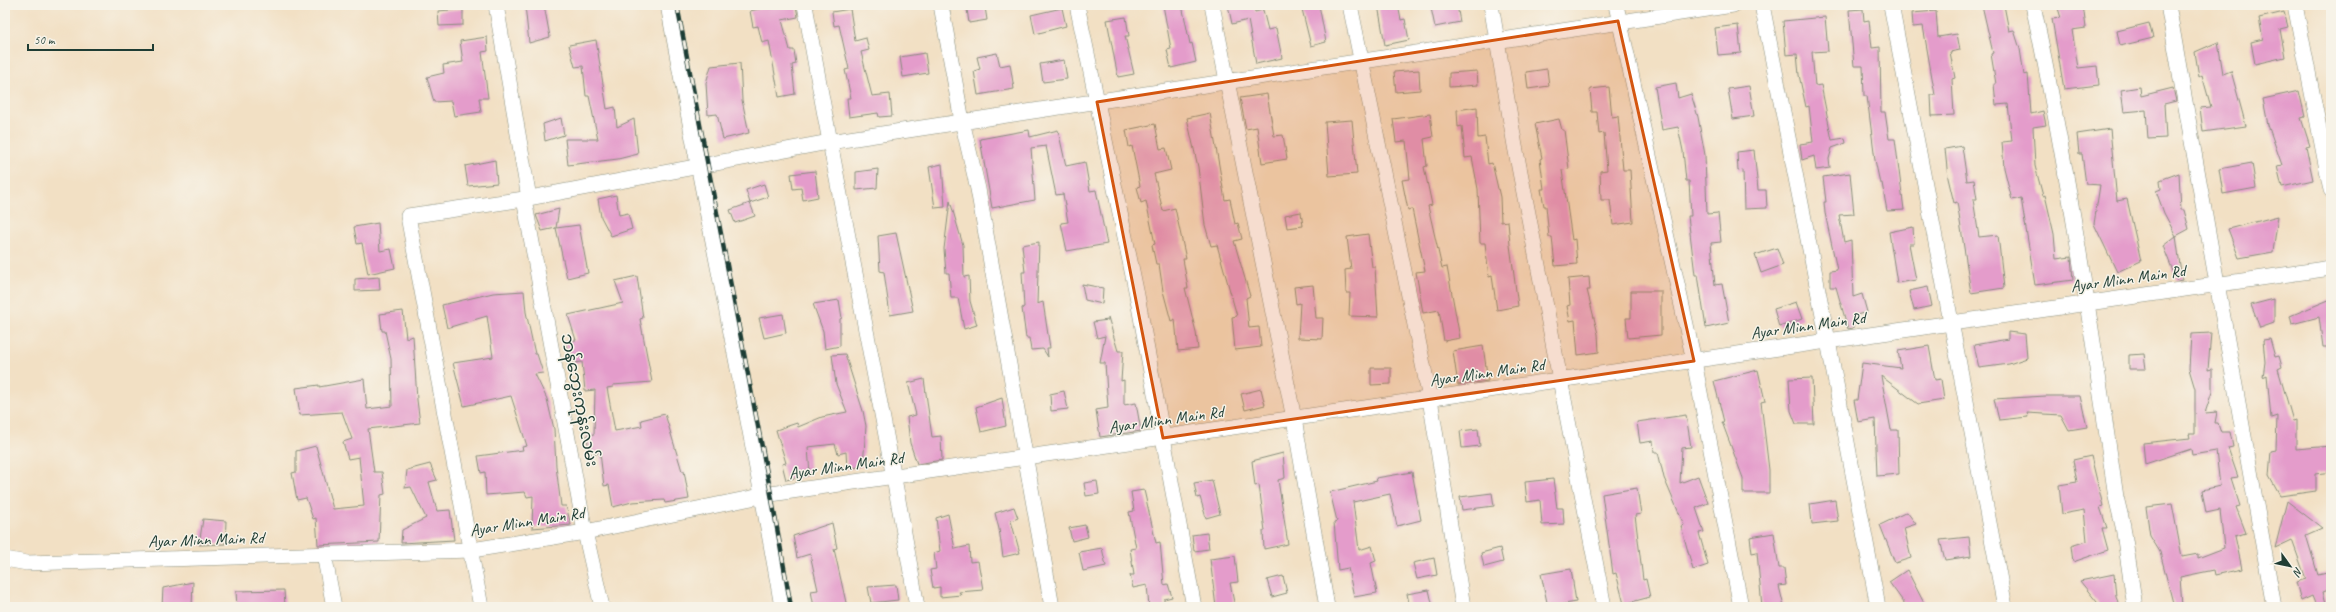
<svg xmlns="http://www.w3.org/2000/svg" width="2336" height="612" viewBox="0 0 2336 612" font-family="Caveat,'Noto Sans Myanmar',sans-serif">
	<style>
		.building { fill: #e49ccb }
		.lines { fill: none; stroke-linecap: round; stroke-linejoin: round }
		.street-casing { stroke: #888e7c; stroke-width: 16 }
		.street { stroke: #fff; stroke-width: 15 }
		.rail-casing { stroke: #1f3d34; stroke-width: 4.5 }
		.rail { stroke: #f7f3e8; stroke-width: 3; stroke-dasharray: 9; stroke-linecap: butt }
		.marked { fill: #d45610; fill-opacity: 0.2; stroke: #d45610; stroke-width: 3; stroke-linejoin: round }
		.labels { text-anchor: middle; stroke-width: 3; stroke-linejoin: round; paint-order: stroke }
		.street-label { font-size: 17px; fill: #1f3d34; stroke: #f7f3e8 }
	</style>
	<rect width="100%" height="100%" fill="#f7f3e8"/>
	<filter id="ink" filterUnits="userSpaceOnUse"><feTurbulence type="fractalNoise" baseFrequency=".025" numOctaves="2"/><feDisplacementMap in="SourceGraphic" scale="8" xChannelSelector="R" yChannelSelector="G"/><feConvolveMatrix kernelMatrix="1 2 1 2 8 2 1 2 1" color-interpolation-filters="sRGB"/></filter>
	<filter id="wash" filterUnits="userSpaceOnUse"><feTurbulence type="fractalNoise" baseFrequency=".012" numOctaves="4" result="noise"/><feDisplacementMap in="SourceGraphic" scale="16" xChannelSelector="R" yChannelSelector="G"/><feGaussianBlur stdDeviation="0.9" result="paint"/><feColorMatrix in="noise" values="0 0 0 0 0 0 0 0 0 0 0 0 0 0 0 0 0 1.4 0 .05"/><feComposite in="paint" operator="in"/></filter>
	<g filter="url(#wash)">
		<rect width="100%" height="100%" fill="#f2e0c4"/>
		<g id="blocks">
			<g class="building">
				<polygon points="525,5 544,5 550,37 529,43"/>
				<polygon points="776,5 796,5 798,17 782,20 790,50 794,50 796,64 792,65 795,94 779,97 769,41 762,43 758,26 753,27 750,11"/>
				<polygon points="1163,5 1182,5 1190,44 1192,43 1196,62 1171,68 1167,50 1171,49"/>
				<polygon points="1228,5 1254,5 1255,12 1263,10 1268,30 1276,28 1282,58 1256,64 1248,20 1232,24"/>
				<polygon points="1301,5 1319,5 1326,42 1311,46"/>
				<polygon points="1378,5 1398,5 1401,20 1405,19 1409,40 1385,45"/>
				<polygon points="1446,5 1457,5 1460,22 1435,27 1431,8"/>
				<polygon points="1982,5 2004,5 2009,31 2014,30 2020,49 2024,75 2028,74 2031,114 2043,111 2046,125 2033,127 2035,166 2043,196 2045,195 2054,234 2056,259 2071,257 2073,280 2035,285 2021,198 2012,200 2004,168 2002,142 2012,141 2008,104 1996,105 1994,84 1996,84 1991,54 1993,53"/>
				<polygon points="2057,5 2083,5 2086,28 2072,30 2078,68 2097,66 2099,85 2064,89 2052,19 2061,18"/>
				<polygon points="985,7 987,20 969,23 967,9"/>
				<polygon points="1062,8 1066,26 1035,34 1031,15"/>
				<polygon points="463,9 463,25 439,26 438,11"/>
				<polygon points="850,9 855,41 866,38 869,50 861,52 872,96 890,94 892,116 879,117 878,113 849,117 847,98 851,98 845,70 849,69 839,25 834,26 832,12"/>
				<polygon points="1863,9 1864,21 1869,20 1872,48 1880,47 1881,112 1885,112 1889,139 1895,139 1904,210 1887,211 1882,183 1880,183 1875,160 1867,96 1864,96 1863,66 1854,66 1849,10"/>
				<polygon points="1936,11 1938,37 1957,34 1960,50 1950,52 1955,78 1952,79 1954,115 1932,116 1931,95 1935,95 1923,26 1913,27 1912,13"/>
				<polygon points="2284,12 2288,27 2280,29 2285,57 2255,64 2251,42 2263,39 2259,18"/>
				<polygon points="1126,17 1129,36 1125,36 1134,74 1118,77 1107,20"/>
				<polygon points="1825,17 1828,51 1812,52 1815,86 1821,85 1832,140 1845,138 1846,143 1832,148 1829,159 1830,168 1816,170 1814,156 1802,160 1800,144 1813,142 1809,106 1806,107 1799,75 1797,54 1786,55 1783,21"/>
				<polygon points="2149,23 2153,38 2120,46 2117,31"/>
				<polygon points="1738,25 1741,53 1718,55 1715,28"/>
				<polygon points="487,37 488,51 482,52 488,98 479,98 481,112 454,116 451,101 434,102 427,77 444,73 443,65 463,62 460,41"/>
				<polygon points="596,40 607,109 615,107 617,127 634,119 638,154 618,159 568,165 565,139 598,139 589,96 586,96 583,66 575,67 569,45"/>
				<polygon points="2218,42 2223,74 2231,71 2246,126 2203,132 2200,108 2211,107 2202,75 2199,77 2195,52"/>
				<polygon points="925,53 928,73 903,77 900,57"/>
				<polygon points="997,53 1000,66 1010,64 1014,89 978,95 974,71 980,69 977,57"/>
				<polygon points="1064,60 1067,79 1043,82 1040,64"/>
				<polygon points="740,63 742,100 749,133 723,139 717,114 708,115 706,83 711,66"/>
				<polygon points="1547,69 1549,86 1528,89 1526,72"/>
				<polygon points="1419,70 1420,90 1396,92 1394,72"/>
				<polygon points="1477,71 1478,85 1449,87 1449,73"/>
				<polygon points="1676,83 1678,98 1691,94 1698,117 1705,155 1707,214 1718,213 1721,242 1711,243 1715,285 1722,284 1729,323 1706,328 1698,275 1695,275 1688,216 1691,216 1689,181 1686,181 1683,151 1678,127 1662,130 1655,87"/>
				<polygon points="1749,86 1754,116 1733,119 1728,89"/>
				<polygon points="1609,87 1612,117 1618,116 1623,170 1630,170 1633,222 1613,225 1610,200 1601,200 1600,171 1607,170 1604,133 1599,134 1597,112 1592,112 1590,89"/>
				<polygon points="2140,87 2141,96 2173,88 2176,101 2164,104 2166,138 2148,139 2146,110 2124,112 2121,90"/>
				<polygon points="2299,91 2305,117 2301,118 2310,146 2306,147 2313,180 2282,187 2277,166 2282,165 2268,125 2263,99"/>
				<polygon points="1267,94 1274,136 1283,135 1287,159 1262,163 1257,127 1246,129 1240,98"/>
				<polygon points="1477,107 1478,138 1485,137 1488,164 1492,163 1500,197 1501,222 1508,221 1510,245 1518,306 1497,310 1492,276 1489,277 1485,243 1480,243 1478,189 1472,157 1465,158 1462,126 1458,127 1457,110"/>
				<polygon points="1210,113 1225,200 1230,199 1235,224 1238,223 1242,239 1234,241 1250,296 1246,298 1249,328 1259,327 1261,347 1235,350 1232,317 1237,316 1217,245 1211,246 1205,225 1198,167 1187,118"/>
				<polygon points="1430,114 1433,137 1424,139 1427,166 1424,167 1432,205 1428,206 1442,268 1447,267 1460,338 1444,341 1439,310 1423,313 1416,272 1425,271 1412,209 1408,210 1402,180 1410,179 1406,141 1396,142 1393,119"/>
				<polygon points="561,118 564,135 545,141 543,124"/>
				<polygon points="1559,119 1562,130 1564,130 1569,169 1562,170 1572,240 1575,239 1577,264 1555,266 1552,237 1549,237 1546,206 1544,206 1541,189 1544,189 1540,159 1542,158 1535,124"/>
				<polygon points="1352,120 1357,174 1329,176 1325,122"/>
				<polygon points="1155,124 1160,149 1166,148 1171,170 1154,174 1163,211 1175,208 1186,259 1183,259 1188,288 1185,288 1196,332 1198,349 1178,351 1175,319 1171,321 1163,291 1159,264 1156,264 1152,245 1155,244 1146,201 1141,203 1137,187 1140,186 1132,146 1129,147 1126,130"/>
				<polygon points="2110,129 2117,201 2127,199 2141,261 2117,272 2094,224 2100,185 2086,184 2082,154 2079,154 2077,134"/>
				<polygon points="1029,130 1030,137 1058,130 1066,166 1085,162 1090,191 1096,190 1107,244 1067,251 1061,223 1068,222 1063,194 1056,195 1046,146 1031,148 1035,200 992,208 980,139"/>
				<polygon points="1962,146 1967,181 1974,180 1977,199 1973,199 1979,237 1998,235 2004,288 1971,293 1957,202 1954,203 1948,178 1945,149"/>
				<polygon points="1754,150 1758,190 1766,190 1767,208 1744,209 1743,170 1738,171 1737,152"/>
				<polygon points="495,160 497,183 468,186 465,166"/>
				<polygon points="2252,163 2256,188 2223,194 2219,169"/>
				<polygon points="942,164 945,207 935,208 929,167"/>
				<polygon points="878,169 877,188 856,190 856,172"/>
				<polygon points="815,171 818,197 803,200 801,188 793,189 791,174"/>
				<polygon points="1850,173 1854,214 1839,215 1844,242 1851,240 1853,297 1862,294 1867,312 1853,316 1853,328 1848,329 1836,287 1830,287 1830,271 1837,270 1825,213 1824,202 1826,202 1823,177"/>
				<polygon points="2179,173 2181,210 2184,210 2189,229 2176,236 2164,213 2156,191 2161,189 2160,180"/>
				<polygon points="764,184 768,197 750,203 746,190"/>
				<polygon points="616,195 619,215 628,213 632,229 611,236 601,217 598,199"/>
				<polygon points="950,201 963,245 964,277 969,276 970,301 977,325 964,329 958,298 951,298 949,273 946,273 944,249"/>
				<polygon points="750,203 755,216 735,223 730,210"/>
				<polygon points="559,209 556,228 542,231 536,215"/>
				<polygon points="1301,212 1303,226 1287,228 1285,215"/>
				<polygon points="2278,216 2273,252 2239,258 2228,229"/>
				<polygon points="378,223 380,251 391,249 395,268 368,274 362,243 357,244 354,227"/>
				<polygon points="579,225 588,273 567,278 556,228"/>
				<polygon points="1913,227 1914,244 1909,244 1916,280 1897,283 1889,232"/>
				<polygon points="896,233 913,311 890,315 884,272 880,271 878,236"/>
				<polygon points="1368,234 1372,267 1375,267 1378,317 1349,316 1350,293 1346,293 1345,270 1351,269 1347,237"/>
				<polygon points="2176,236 2182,280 2177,281 2163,246"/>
				<polygon points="1039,242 1037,304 1043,302 1050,348 1047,348 1048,357 1043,349 1031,350 1029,338 1026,338 1022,308 1024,307 1022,272 1025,272 1022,245"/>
				<polygon points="1777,248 1783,265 1761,273 1755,255"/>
				<polygon points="637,276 643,318 640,319 652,382 613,385 613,387 607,388 615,431 642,426 641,420 665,414 682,471 684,471 689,499 665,503 664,500 632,502 613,507 609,485 604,486 600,453 589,454 587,435 594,434 595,390 585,391 582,362 574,363 564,341 576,340 568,315 623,303 615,281"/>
				<polygon points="379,277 380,290 355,291 355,279"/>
				<polygon points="1589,277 1590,290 1587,290 1598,334 1599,352 1578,355 1575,320 1570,321 1567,306 1570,305 1568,279"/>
				<polygon points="1082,284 1103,288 1102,304 1085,300"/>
				<polygon points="1313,285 1316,318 1323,318 1322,339 1298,338 1300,303 1296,304 1294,287"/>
				<polygon points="1928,287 1932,306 1914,310 1909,291"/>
				<polygon points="524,291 526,312 535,354 537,354 543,373 535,374 547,399 554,429 556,466 561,506 566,506 571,525 532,528 533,496 527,497 525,492 486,495 485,472 481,473 478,456 523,450 522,447 527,446 511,396 464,406 453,363 493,357 487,316 447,328 442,305 493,293"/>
				<polygon points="1631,291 1661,291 1661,335 1628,338 1626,318 1631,318"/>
				<polygon points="2274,299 2274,323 2260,328 2251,305"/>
				<polygon points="2331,299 2331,347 2323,347 2319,317 2292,324 2290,316"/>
				<polygon points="839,300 842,318 840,319 840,346 825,349 823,331 813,304"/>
				<polygon points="1796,302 1802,319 1779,327 1774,309"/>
				<polygon points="403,311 406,338 413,336 417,400 420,423 368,429 374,472 382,472 385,494 381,495 379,542 318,545 316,518 313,519 306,498 297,500 292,473 296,472 296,451 316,446 333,509 364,506 359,457 348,459 343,442 352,439 342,412 300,415 296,388 319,385 319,387 364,379 367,409 392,406 391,359 385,331 382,331 380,314"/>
				<polygon points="783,314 786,333 764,338 759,318"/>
				<polygon points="1108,317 1118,351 1123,351 1121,381 1124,380 1124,405 1136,403 1141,431 1100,437 1096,410 1108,408 1105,363 1100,363 1105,336 1097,338 1093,322 1108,320"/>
				<polygon points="2008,332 2025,334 2027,358 2009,364 1979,368 1974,345 2008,339"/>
				<polygon points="2211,333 2208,370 2212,369 2212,392 2205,413 2217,412 2215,423 2218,423 2221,432 2230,432 2233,447 2228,448 2238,477 2231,478 2240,506 2236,507 2246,533 2235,536 2242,569 2215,575 2214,570 2180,577 2182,607 2174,607 2160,552 2150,536 2146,507 2172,504 2182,557 2198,554 2198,558 2224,548 2220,510 2206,513 2202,490 2220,486 2216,451 2192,455 2191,449 2145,464 2143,443 2190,438 2189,434 2195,434 2195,389 2189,369 2191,334"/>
				<polygon points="2270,339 2275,357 2279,356 2282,367 2278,369 2293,421 2296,420 2296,449 2331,446 2331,472 2316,474 2316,491 2280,496 2269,476 2271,451 2276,450 2277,416 2271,418 2267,375 2263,377 2265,362 2263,340"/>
				<polygon points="1483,346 1488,381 1458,385 1453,351"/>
				<polygon points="1929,346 1935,380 1941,379 1944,400 1918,404 1881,376 1891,430 1898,430 1899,474 1877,476 1875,419 1858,422 1854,400 1857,400 1862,363 1901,368 1898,351"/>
				<polygon points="845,354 863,411 866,426 863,466 847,469 846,452 838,454 835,444 808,447 810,475 786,480 782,464 786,463 776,430 797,423 798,427 822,417 847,412 836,384 832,355"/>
				<polygon points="2144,354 2146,369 2129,369 2129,355"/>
				<polygon points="1371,368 1391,368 1391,384 1371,385"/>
				<polygon points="1758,370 1765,401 1761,402 1769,470 1769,493 1743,493 1743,478 1722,422 1724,422 1714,381"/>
				<polygon points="1812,378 1814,424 1796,424 1791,411 1789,379"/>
				<polygon points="924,379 932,437 941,436 942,460 917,464 910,443 907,417 916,415 908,383"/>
				<polygon points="1261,389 1265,405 1245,410 1241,394"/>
				<polygon points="1064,391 1068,409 1051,411 1050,394"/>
				<polygon points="2046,396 2080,396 2087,427 2069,430 2061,415 2027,413 2028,417 1999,420 1994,399"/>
				<polygon points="1002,398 1006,426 981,432 976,407"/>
				<polygon points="1686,415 1691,447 1682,448 1680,483 1698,476 1708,503 1696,508 1704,532 1699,533 1708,565 1693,570 1681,526 1684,525 1664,478 1658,452 1654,452 1653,441 1640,443 1637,422"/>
				<polygon points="1478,429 1480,446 1462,448 1460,431"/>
				<polygon points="1283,453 1285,478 1278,480 1288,544 1264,549 1263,531 1265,531 1259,485 1255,486 1252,461"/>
				<polygon points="2091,456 2103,506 2100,507 2107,528 2102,528 2108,550 2073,562 2071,546 2087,541 2084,510 2062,514 2059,485 2077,482 2073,460"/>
				<polygon points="430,464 437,480 429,482 437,511 450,510 454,540 401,543 402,530 426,518 411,487 405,488 407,470"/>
				<polygon points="1412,472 1421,520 1397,526 1390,494 1353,502 1359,550 1372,546 1376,561 1371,563 1377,593 1354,597 1348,568 1338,570 1334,522 1337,521 1330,492 1377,481 1376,478"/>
				<polygon points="1553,479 1557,508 1563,508 1564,524 1542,525 1540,500 1527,502 1525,482"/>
				<polygon points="1212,480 1220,514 1206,518 1200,497 1197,498 1194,483"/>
				<polygon points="1097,481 1099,494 1086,496 1084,483"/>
				<polygon points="1637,488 1641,514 1635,515 1643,580 1646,579 1650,597 1624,604 1616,573 1613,574 1602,494"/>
				<polygon points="1144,490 1156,543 1160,542 1164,585 1168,584 1172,597 1164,599 1164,607 1149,607 1147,585 1133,588 1130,575 1134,575 1130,549 1136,548 1129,512 1134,511 1131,492"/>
				<polygon points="1492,493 1494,506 1462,510 1460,497"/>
				<polygon points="1835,500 1838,521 1812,524 1810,504"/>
				<polygon points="2287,501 2322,528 2306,535 2318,575 2327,573 2331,584 2331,589 2323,592 2326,603 2316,606 2312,596 2301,601 2296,582 2306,579 2292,540 2275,548"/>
				<polygon points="1014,507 1018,518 1011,521 1020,553 1003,557 999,529 995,513"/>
				<polygon points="1907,512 1916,524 1904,528 1911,558 1895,563 1880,525"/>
				<polygon points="948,514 955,549 969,546 970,562 978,561 983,590 959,592 961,595 940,597 940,587 933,588 930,570 936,569 934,553 940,551 936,518"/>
				<polygon points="203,519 226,521 225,544 199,545"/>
				<polygon points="832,523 837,548 834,549 847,607 814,607 811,591 818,590 810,554 797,558 793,536"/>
				<polygon points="1085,525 1088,537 1072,541 1069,528"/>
				<polygon points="1207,533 1209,549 1194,551 1192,535"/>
				<polygon points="1774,533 1779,568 1784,568 1786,585 1779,586 1784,607 1762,607 1757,552 1752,553 1750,537"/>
				<polygon points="1969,537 1971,556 1945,560 1940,540"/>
				<polygon points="1102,548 1106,566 1083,571 1079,552"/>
				<polygon points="1500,548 1503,562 1484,567 1481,553"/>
				<polygon points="1235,556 1238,582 1230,583 1235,607 1216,607 1210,559"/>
				<polygon points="1434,558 1437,575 1417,579 1413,563"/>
				<polygon points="1571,569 1576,602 1548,607 1541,574"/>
				<polygon points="1907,570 1926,607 1907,607 1889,582"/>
				<polygon points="2114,574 2116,597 2120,607 2101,607 2080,581"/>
				<polygon points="1283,576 1287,593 1272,597 1267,580"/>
				<polygon points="193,582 192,607 162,607 163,588"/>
				<polygon points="896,585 898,600 871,603 868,587"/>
				<polygon points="284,590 285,607 237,607 236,591"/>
				<polygon points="1429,590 1433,607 1410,607 1407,594"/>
			</g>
		</g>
	</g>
	<g filter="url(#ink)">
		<use href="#blocks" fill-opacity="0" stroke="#888e7c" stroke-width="1"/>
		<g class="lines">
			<defs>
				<g id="street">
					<polyline points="496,5 529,198"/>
					<path d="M668,5C704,206 748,406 782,607"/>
					<path d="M805,5C840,206 883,406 917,607"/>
					<polyline points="941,5 962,121 978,189 1052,607"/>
					<polyline points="1077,5 1137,295 1194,607"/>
					<polyline points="1212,5 1294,419 1327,607"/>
					<polyline points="1350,5 1430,399 1463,607"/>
					<polyline points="1491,5 1515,146 1604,607"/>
					<polyline points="1616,5 1694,361 1741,607"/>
					<polyline points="1762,5 1828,341 1878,607"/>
					<polyline points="1891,5 2005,607"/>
					<path d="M2033,5C2068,168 2092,332 2116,497L2123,526L2135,607"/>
					<polyline points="2168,5 2274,607"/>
					<polyline points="2295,5 2331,190"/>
					<polyline points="524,199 585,532 602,607"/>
					<polyline points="324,554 334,607"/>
					<polyline points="5,559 27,563 472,550 585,532 771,494 2331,268"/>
					<polyline points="481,607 408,216 524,199 829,142 1733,5"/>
				</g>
			</defs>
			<use href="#street" class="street-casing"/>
			<use href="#street" class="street"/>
			<defs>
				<polyline id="rail" points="677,5 771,494 791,607"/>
			</defs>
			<use href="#rail" class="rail-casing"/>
			<use href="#rail" class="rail"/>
		</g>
	</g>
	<path class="marked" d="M1618,21L1694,361L1163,438L1097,102Z"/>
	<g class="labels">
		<g class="street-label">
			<text transform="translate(2128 278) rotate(-8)" y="6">Ayar Minn Main Rd</text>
			<text transform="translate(1808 325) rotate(-8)" y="6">Ayar Minn Main Rd</text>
			<text transform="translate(1487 372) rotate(-8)" y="6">Ayar Minn Main Rd</text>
			<text transform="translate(580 400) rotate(79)" y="6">ဘန်ဘွေးကုန်းလမ်း</text>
			<text transform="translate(1166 419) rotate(-8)" y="6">Ayar Minn Main Rd</text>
			<text transform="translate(846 465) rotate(-8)" y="6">Ayar Minn Main Rd</text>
			<text transform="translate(527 521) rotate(-9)" y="6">Ayar Minn Main Rd</text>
			<text transform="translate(206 539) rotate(-2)" y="6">Ayar Minn Main Rd</text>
		</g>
	</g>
	<rect width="2336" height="612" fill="none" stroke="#f7f3e8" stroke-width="20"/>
	<g transform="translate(2290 566) rotate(123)" stroke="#f7f3e8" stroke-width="3" paint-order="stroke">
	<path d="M0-3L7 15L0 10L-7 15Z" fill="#1f3d34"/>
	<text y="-6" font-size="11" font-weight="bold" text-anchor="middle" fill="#1f3d34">N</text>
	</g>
	<path d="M28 44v6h125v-6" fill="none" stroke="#1f3d34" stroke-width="2"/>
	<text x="34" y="44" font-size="12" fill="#1f3d34" stroke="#f7f3e8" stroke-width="3" paint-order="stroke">50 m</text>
</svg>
